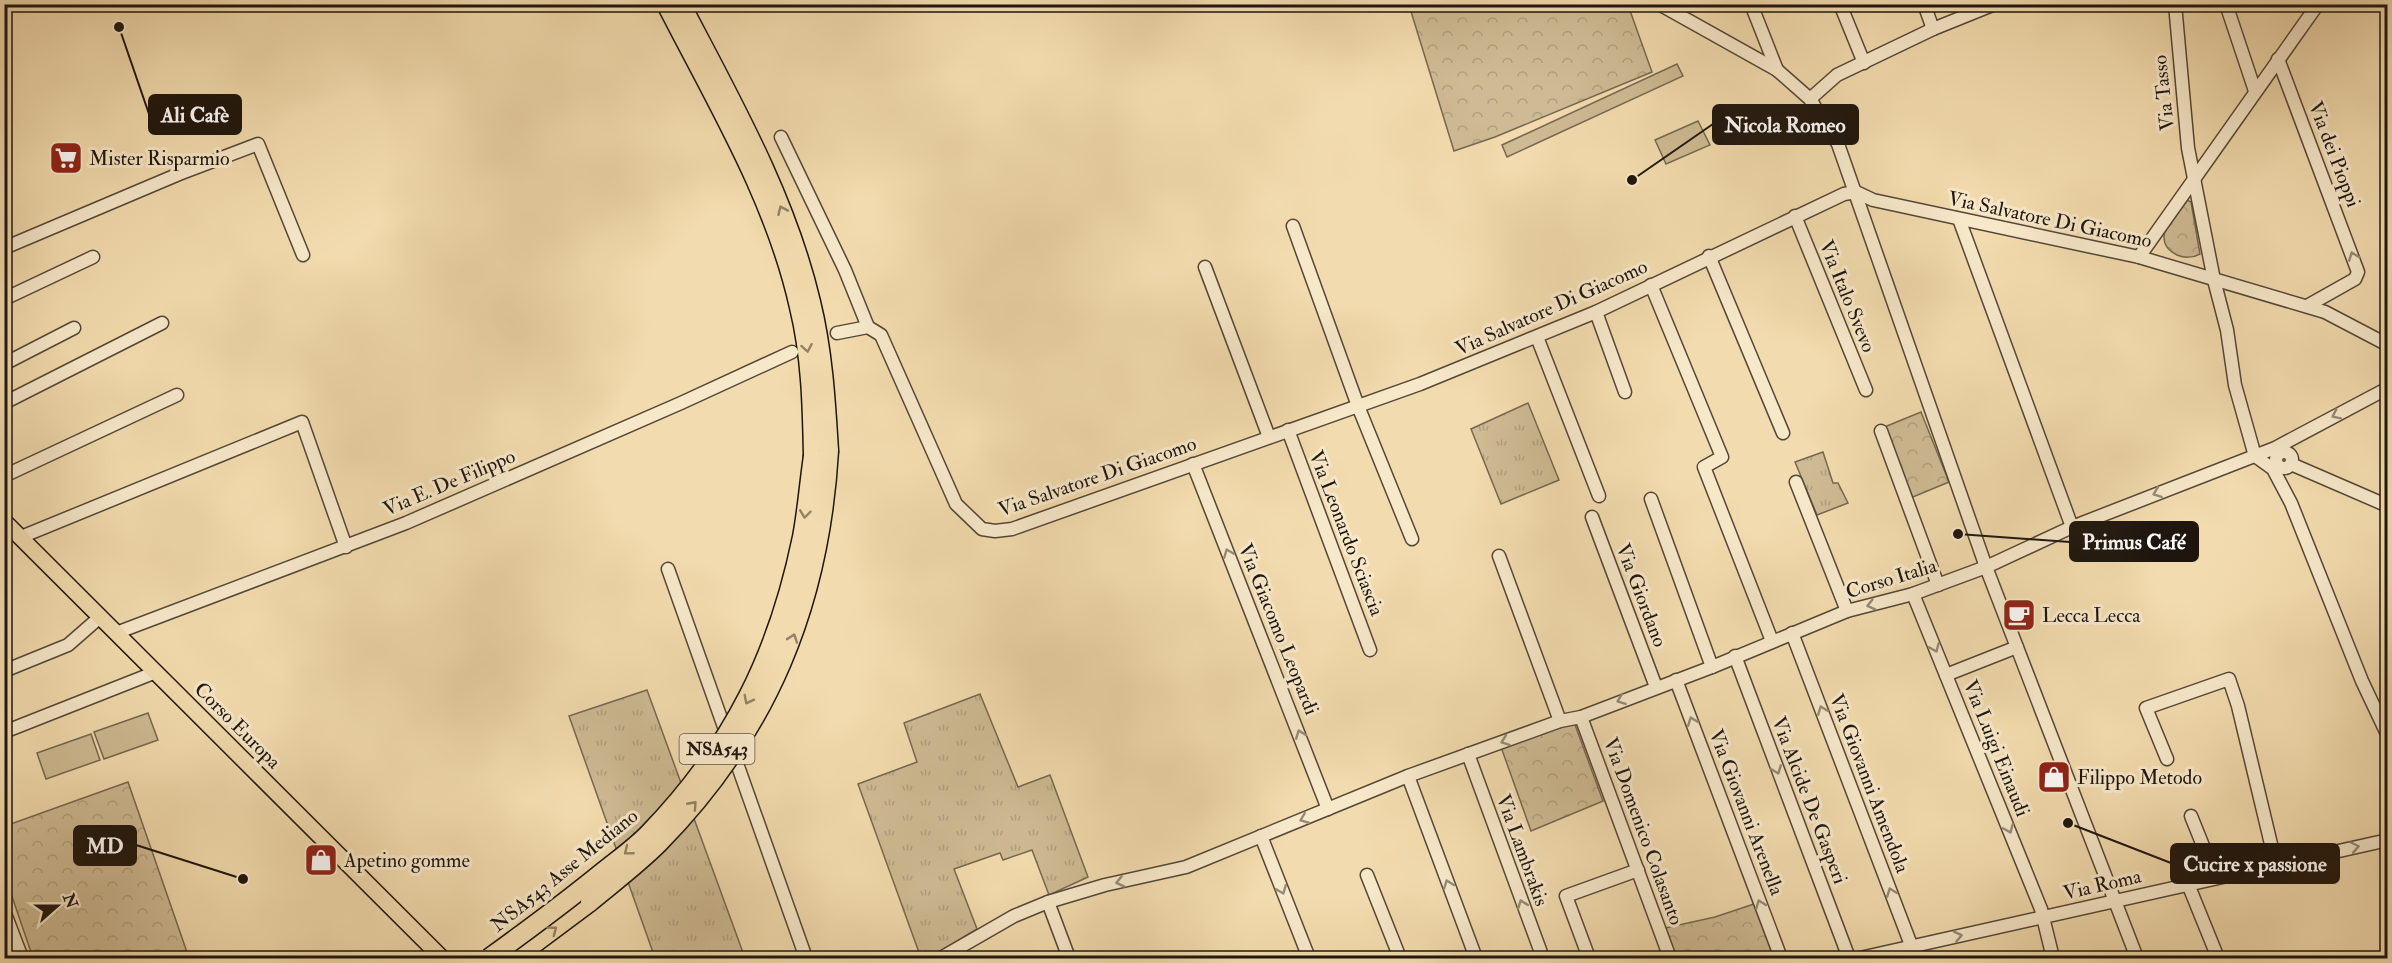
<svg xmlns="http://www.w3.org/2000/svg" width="2392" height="963" viewBox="0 0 2392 963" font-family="'IM FELL Double Pica',serif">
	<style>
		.grass { fill: url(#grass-tufts); stroke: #766850; stroke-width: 1.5 }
		.forest { fill: url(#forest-crowns); stroke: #766850; stroke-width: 1.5 }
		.pitch { fill: #ceba93; stroke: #766850; stroke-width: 1.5 }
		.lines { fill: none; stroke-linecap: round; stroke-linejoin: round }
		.minor-casing { stroke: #534736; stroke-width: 15 }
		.major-casing { stroke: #1e160e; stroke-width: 18 }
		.highway-casing { stroke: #1e160e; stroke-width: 21 }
		.minor { stroke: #f7e8ca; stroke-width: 12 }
		.major { stroke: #f2dbae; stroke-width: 15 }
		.highway { stroke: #f2dbae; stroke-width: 18 }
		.highway-bridge-casing { stroke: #1e160e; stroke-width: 21; stroke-linecap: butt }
		.highway-bridge { stroke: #f2dbae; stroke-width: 18 }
		.oneway { stroke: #938266 }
		.oneway2 { stroke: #958a75 }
		.labels { text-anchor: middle; stroke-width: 6; stroke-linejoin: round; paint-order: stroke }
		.shield { fill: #f7e8ca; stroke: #5f5546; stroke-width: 1.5 }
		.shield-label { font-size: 18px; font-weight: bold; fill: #1e160e }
		.street-label { font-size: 20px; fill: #1e160e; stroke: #f7e8ca }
		.poi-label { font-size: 20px; fill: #1e160e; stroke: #f7e8ca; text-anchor: start }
		.leader { fill: none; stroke: #1e160e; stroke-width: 2 }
		.callout-dot { fill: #1e160e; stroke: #f7e8ca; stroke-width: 2 }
		.callout { fill: #1e160e; stroke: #1e160e; stroke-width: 2 }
		.callout-label { font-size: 21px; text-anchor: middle; font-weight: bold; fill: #fff }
	</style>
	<defs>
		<pattern id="grass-tufts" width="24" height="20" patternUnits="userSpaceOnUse" patternTransform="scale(1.5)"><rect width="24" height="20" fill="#ceba93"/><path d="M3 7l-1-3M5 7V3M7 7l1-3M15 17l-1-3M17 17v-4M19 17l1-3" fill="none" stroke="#b09f7e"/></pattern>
		<pattern id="forest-crowns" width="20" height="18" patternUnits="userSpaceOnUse" patternTransform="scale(1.5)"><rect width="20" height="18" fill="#ceba93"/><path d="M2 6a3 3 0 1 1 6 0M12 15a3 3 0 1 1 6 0" fill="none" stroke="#b09f7e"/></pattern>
	</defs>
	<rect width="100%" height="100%" fill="#f2dbae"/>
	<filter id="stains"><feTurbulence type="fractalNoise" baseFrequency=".00333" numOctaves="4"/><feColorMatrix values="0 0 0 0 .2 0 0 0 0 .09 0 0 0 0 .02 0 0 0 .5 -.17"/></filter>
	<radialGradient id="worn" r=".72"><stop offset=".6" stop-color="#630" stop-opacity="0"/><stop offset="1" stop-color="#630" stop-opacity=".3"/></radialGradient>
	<g class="grass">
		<polygon points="1528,403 1559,480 1501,504 1471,429"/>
		<polygon points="1823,452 1833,483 1838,483 1848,503 1817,515 1795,462"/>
		<polygon points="647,690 745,958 655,958 569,716"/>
		<polygon points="980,694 1018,787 1050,775 1088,877 1049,895 1032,850 1003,860 1000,853 954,869 977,929 929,958 921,958 858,784 917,762 904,723"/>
	</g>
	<g class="forest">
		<polygon points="1409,5 1628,5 1652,72 1495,137 1454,151"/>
		<path d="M2185,199L2191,202L2200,254C2193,258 2184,258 2177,255C2149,241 2173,217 2185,199Z"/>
		<polygon points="1921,412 1949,482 1908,499 1882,428"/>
		<polygon points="1574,722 1603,801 1531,831 1501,747"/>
		<polygon points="128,782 189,958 33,958 5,876 5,826"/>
		<polygon points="1754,904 1775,958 1675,958 1665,928 1715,917"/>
	</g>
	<g class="pitch">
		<polygon points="1677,64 1683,76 1507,157 1502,145"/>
		<polygon points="1698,121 1710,145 1666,164 1655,140"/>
		<polygon points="148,713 158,740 104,759 94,732"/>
		<polygon points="91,734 100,760 46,779 37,753"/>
	</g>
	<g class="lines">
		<defs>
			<g id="minor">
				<polyline points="1659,4 1777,70 1810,99 1838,144 1986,567 2137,958"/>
				<polyline points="1751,4 1777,70"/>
				<polyline points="1840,4 1864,63"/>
				<polyline points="1924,4 1933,29"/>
				<polyline points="2175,4 2188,148 2214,280 2227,330 2235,385 2255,456 2273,469 2291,503 2362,681 2388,736"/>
				<polyline points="2226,4 2255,91"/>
				<polyline points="2278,59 2358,272 2355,279 2307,306"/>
				<polyline points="1810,99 1837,75 1933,29 1995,4"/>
				<polyline points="781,137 845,270 868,327"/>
				<polyline points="1795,216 1866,390"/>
				<polyline points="1959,219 2072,527"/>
				<polyline points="1293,226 1358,406 1412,539"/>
				<polyline points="4,248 179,174 258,144 303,255"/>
				<polyline points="1709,256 1783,433"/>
				<polyline points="2139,257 2318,4"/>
				<polyline points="1205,267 1269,437"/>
				<polyline points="1651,285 1722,457 1704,467 1772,641"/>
				<polyline points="4,299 93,257"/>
				<polyline points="1596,312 1625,392"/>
				<polyline points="837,333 868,327 881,335 956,504 982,529 995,531 1012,529 1420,384 1596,312 1844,194 1856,192 1873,200 2139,257 2325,312 2388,345"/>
				<polyline points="1537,337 1599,496"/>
				<polyline points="4,364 74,328"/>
				<polyline points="4,403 162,323"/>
				<polyline points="1288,430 1370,650"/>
				<polyline points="1881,431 1938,585"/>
				<circle cx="2284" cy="460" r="8"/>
				<polyline points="1193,464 1328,809"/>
				<polyline points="2291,464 2388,506"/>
				<polyline points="4,476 177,395"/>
				<polyline points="1796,482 1847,611"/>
				<polyline points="1651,499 1712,667"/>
				<polyline points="1592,517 1656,687"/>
				<polyline points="21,537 302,422 346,547"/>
				<polyline points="1499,556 1560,721"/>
				<polyline points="668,569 806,958"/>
				<polyline points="1913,594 2041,909 2053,958"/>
				<polyline points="116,633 406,523 681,403 792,352"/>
				<polyline points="1792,633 1916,958"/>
				<polyline points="1735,656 1849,958"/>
				<polyline points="4,671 68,645 100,617"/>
				<polyline points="1946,675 2017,647"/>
				<polyline points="1676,680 1781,958"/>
				<polyline points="1581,717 1670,958"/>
				<polyline points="4,732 156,672"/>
				<polyline points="1468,754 1543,958"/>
				<polyline points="2167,759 2146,708 2229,679 2238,706 2276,865"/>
				<polyline points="1408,776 1476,958"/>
				<polyline points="2191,816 2216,878"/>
				<polyline points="1261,836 1309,958"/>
				<polyline points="1367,875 1400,958"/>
				<polyline points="2188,884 2218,958"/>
				<polyline points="1048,902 1069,958"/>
				<polyline points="4,911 22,958"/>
				<polyline points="941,958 1014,916 1048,902 1105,885 1186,867 1408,776 1560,721 1581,717 1712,667 1847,611 1913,594 1986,567 2072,527 2275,448 2388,388"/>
				<polyline points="1589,958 1566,896 1638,870"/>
				<polyline points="1860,958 2388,840"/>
			</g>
			<g id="major">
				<polyline points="4,7 7,4"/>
				<polyline points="4,521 442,958"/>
			</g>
			<g id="highway">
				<path d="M666,4C716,102 775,199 799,307C811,356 812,406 813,456"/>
				<path d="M681,4C731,100 786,196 811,302C823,351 826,401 829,451"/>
				<polyline points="515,958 590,902"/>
			</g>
		</defs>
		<use href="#minor" class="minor-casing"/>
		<use href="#major" class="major-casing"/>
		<use href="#highway" class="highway-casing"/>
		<use href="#minor" class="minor"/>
		<use href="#major" class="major"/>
		<use href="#highway" class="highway"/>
		<defs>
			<g id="highway-bridge">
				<path d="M590,902C613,883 638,864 659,843C768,732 820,605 829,451"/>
				<path d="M489,958C528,930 567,901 605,870C620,858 637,846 650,832C733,746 778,654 802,537C807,511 809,483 813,456"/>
			</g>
		</defs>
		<use href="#highway-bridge" class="highway-bridge-casing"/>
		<use href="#highway-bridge" class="highway-bridge"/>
	</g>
	<defs><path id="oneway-chevron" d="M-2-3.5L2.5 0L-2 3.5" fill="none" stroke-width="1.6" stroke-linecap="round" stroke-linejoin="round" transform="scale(1.5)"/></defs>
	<g class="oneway">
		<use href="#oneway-chevron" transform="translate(782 210) rotate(-114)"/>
		<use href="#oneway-chevron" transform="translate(807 348) rotate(80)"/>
		<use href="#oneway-chevron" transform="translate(805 514) rotate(97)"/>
		<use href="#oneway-chevron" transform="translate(793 638) rotate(-71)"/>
		<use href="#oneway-chevron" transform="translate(748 700) rotate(117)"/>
		<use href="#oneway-chevron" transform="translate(693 805) rotate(-48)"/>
		<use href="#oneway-chevron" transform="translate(628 851) rotate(141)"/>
		<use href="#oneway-chevron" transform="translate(553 930) rotate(-37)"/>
	</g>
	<g class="oneway2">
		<use href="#oneway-chevron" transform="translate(2353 256) rotate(-111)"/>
		<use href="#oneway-chevron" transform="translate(2336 415) rotate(154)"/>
		<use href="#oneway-chevron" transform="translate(2157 493) rotate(159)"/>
		<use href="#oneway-chevron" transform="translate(1228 553) rotate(-112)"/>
		<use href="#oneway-chevron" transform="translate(1871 605) rotate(166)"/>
		<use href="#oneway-chevron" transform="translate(1935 648) rotate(67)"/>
		<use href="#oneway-chevron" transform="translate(1621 700) rotate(160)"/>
		<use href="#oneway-chevron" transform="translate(1822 710) rotate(-111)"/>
		<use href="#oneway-chevron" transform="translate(1692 721) rotate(-111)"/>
		<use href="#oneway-chevron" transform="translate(1300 734) rotate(-111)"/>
		<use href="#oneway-chevron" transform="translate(1505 741) rotate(160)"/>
		<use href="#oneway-chevron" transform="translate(1777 770) rotate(69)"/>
		<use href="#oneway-chevron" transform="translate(1304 819) rotate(158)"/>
		<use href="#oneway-chevron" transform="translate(2009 829) rotate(68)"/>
		<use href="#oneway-chevron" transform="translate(2355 847) rotate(-12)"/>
		<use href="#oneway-chevron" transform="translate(1120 882) rotate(167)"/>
		<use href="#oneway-chevron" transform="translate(1448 884) rotate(-110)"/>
		<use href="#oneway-chevron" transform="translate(1282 890) rotate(68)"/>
		<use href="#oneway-chevron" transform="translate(1891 892) rotate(-111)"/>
		<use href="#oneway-chevron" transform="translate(1522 904) rotate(-110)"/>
		<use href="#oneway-chevron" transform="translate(1760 904) rotate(-111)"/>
		<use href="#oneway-chevron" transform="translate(1958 936) rotate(-13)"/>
	</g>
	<defs>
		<symbol id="supermarket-square" viewBox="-11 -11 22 22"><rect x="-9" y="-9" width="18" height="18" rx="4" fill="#8f2418" stroke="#f7e8ca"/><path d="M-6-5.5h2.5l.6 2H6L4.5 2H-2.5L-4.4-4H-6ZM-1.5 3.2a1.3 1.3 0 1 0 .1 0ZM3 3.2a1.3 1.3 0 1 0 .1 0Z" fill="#fff"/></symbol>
		<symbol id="cafe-square" viewBox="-11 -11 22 22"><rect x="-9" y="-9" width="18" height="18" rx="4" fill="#8f2418" stroke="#f7e8ca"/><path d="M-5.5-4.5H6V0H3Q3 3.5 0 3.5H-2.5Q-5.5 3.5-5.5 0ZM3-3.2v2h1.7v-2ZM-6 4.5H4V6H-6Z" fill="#fff"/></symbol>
		<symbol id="shop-square" viewBox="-11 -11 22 22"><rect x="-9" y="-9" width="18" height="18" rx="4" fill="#8f2418" stroke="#f7e8ca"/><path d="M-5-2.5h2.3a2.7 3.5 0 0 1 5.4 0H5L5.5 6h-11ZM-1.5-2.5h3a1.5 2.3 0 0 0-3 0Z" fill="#fff"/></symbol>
	</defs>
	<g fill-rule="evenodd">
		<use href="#supermarket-square" x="47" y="139" width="38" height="38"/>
		<use href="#cafe-square" x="2000" y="596" width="38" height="38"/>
		<use href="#shop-square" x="2035" y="758" width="38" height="38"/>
		<use href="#shop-square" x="302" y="841" width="38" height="38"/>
	</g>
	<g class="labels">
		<rect class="shield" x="679.5" y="734" width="75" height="30" rx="4.5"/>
		<g class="shield-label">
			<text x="717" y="755">NSA543</text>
		</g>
		<g class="street-label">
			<text transform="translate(2163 93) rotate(-96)" y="7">Via Tasso</text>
			<text transform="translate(2335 154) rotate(69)" y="7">Via dei Pioppi</text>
			<text transform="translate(2050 219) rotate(12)" y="7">Via Salvatore Di Giacomo</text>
			<text transform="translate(1848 296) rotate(68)" y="7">Via Italo Svevo</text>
			<text transform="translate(1551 307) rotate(-24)" y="7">Via Salvatore Di Giacomo</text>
			<text transform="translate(1097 476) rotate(-19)" y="7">Via Salvatore Di Giacomo</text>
			<text transform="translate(449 482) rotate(-23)" y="7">Via E. De Filippo</text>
			<text transform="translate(1347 533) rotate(69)" y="7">Via Leonardo Sciascia</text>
			<text transform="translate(1891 578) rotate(-17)" y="7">Corso Italia</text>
			<text transform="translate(1642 595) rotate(69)" y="7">Via Giordano</text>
			<text transform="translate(1279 629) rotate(68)" y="7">Via Giacomo Leopardi</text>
			<text transform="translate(238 725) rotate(45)" y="7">Corso Europa</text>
			<text transform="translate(1997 748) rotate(68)" y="7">Via Luigi Einaudi</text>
			<text transform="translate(1870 783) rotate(69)" y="7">Via Giovanni Amendola</text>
			<text transform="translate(1810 800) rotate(69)" y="7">Via Alcide De Gasperi</text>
			<text transform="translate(1747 812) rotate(69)" y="7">Via Giovanni Arenella</text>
			<text transform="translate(1644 831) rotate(70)" y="7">Via Domenico Colasanto</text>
			<text transform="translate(1523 850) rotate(70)" y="7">Via Lambrakis</text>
			<text transform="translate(564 870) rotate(-39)" y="7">NSA543 Asse Mediano</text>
			<text transform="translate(2102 884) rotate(-13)" y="7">Via Roma</text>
		</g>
		<g class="poi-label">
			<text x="89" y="165">Mister Risparmio</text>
			<text x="2042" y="622">Lecca Lecca</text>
			<text x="2077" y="784">Filippo Metodo</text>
			<text x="344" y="867">Apetino gomme</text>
		</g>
	</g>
	<path class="leader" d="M119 27L149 114M1632 180L1713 124M1958 534L2070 542M243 879L136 845M2068 823L2171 863"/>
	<g class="callout-dot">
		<circle cx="119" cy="27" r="6"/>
		<circle cx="1632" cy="180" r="6"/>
		<circle cx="1958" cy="534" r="6"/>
		<circle cx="243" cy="879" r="6"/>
		<circle cx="2068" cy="823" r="6"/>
	</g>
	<g class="callout">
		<rect x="149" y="95" width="92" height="39" rx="6"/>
		<rect x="1713" y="105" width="145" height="39" rx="6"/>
		<rect x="2070" y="522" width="128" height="39" rx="6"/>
		<rect x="74" y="826" width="62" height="39" rx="6"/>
		<rect x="2171" y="844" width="168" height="39" rx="6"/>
	</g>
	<g class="callout-label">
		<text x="195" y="122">Ali Cafè</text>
		<text x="1785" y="132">Nicola Romeo</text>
		<text x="2134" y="549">Primus Café</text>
		<text x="105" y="853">MD</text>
		<text x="2255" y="871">Cucire x passione</text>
	</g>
	<rect width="2392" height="963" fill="none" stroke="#f2dbae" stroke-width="24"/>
	<rect x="6" y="6" width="2380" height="951" fill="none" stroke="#1e160e" stroke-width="3"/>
	<rect x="12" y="12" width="2368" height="939" fill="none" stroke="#1e160e" stroke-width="1.5"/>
	<g transform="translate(57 906) rotate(69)" stroke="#f7e8ca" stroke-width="4.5" paint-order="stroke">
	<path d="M0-4.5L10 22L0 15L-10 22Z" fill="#1e160e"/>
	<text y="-9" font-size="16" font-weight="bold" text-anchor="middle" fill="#1e160e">N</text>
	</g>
	<rect width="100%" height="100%" filter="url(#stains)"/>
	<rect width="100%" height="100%" fill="url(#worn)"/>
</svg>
